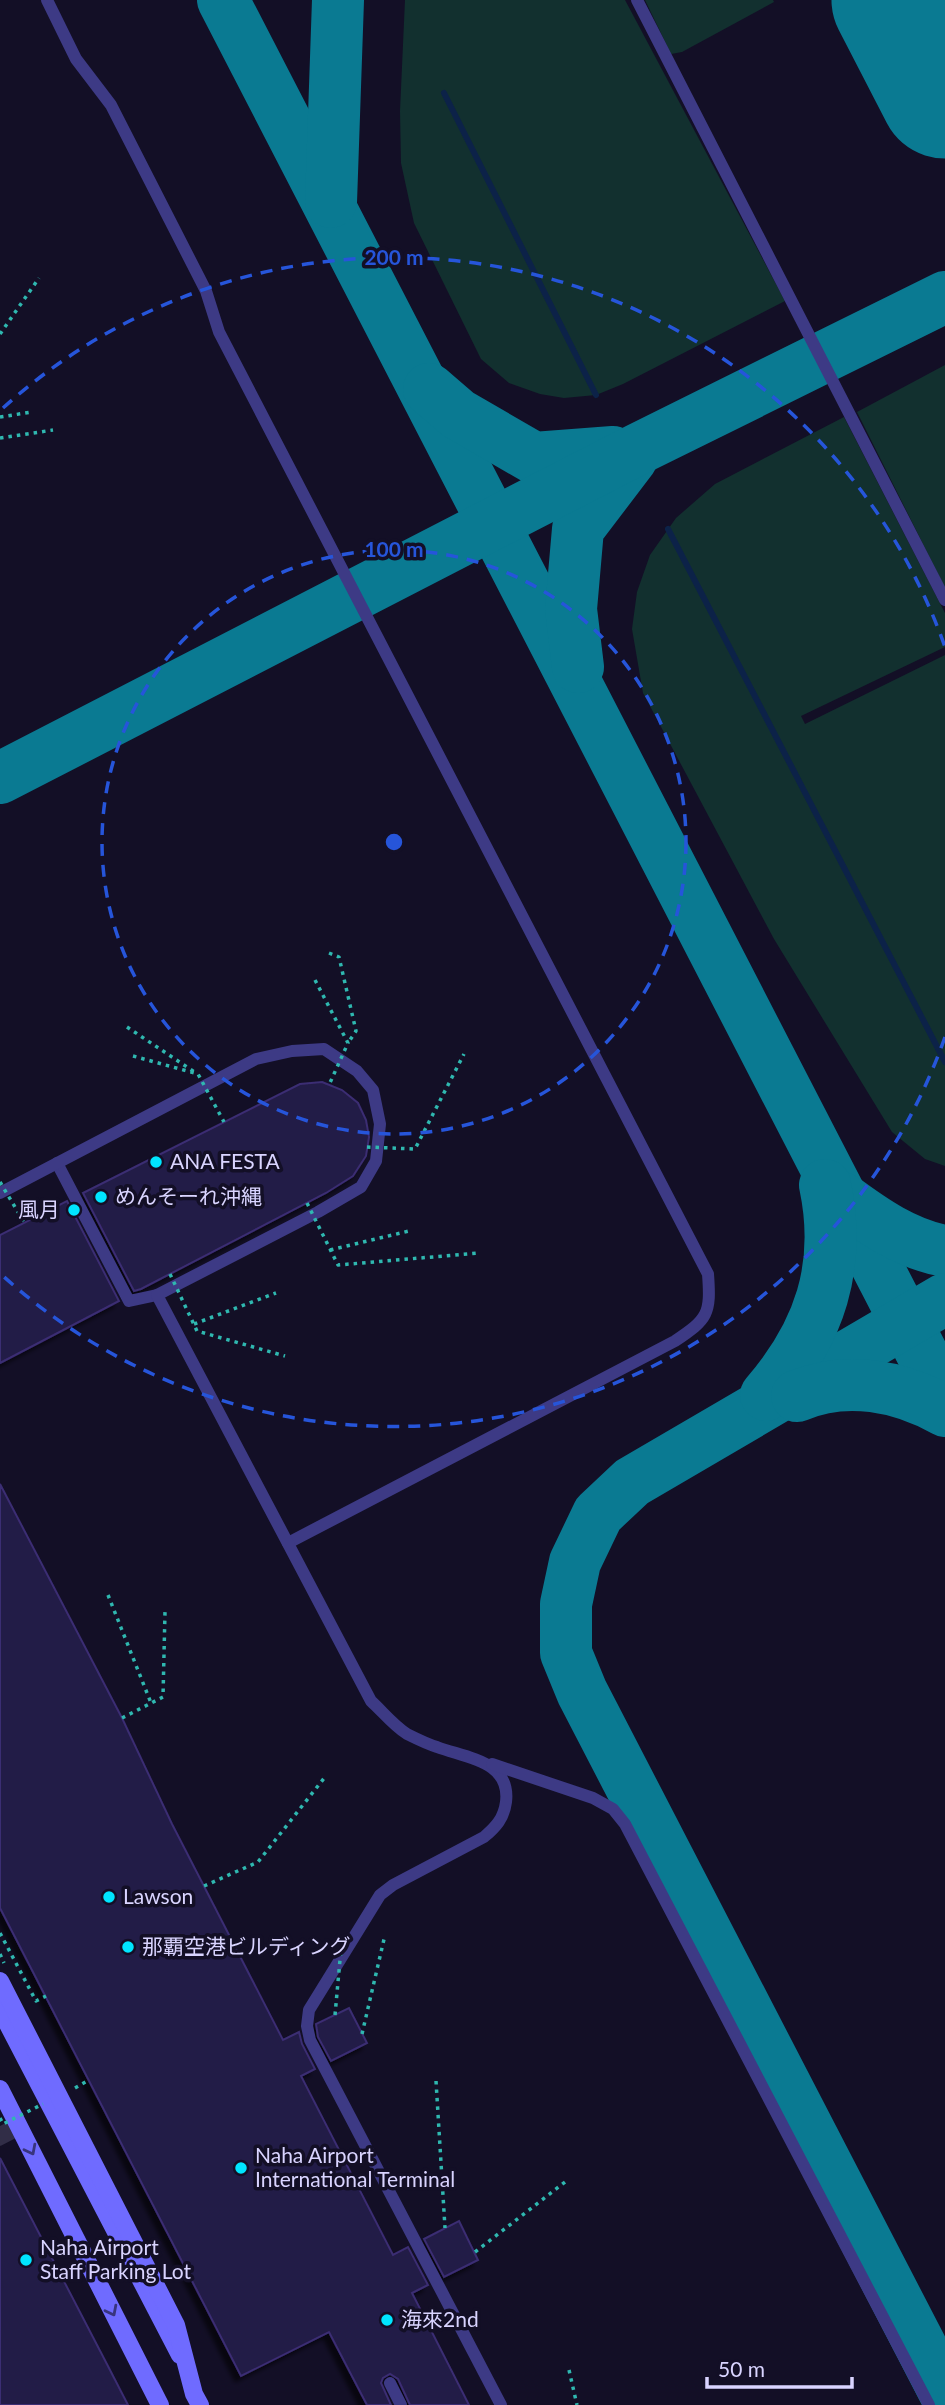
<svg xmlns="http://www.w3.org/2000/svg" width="945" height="2405" viewBox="0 0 945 2405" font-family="Lato,'Noto Sans JP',sans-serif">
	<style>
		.green { fill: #12302f }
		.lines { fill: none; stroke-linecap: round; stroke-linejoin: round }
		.stream { stroke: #0c2248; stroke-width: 6 }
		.taxiway { stroke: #0a7a92; stroke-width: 52 }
		.runway { stroke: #0a7a92; stroke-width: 131 }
		.building { fill: #241b47; stroke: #3b2d73; stroke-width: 2; filter: url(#shadow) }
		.street-tunnel { stroke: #312d47; stroke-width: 18; stroke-dasharray: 18 9; stroke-linecap: butt }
		.path { stroke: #2fb8b0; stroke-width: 3.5; stroke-dasharray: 3.5 5; stroke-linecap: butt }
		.lane { stroke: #3d3a85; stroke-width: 12 }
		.secondary { stroke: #6f6bff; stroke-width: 18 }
		.path-bridge { stroke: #2fb8b0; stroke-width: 3.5; stroke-dasharray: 3.5 5; stroke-linecap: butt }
		.secondary-bridge { stroke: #6f6bff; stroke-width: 18 }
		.oneway { stroke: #38347d }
		.ring { fill: none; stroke: #2655da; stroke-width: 3.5; stroke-dasharray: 12 9 }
		.poi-dot { fill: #00e5ff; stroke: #130f26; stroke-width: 2.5 }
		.labels { text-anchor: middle; stroke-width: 7; stroke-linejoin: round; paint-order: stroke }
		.poi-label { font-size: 21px; fill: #d9d4ff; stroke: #130f26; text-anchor: start }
		.centre { fill: #2655da; stroke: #130f26; stroke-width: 3.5 }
		.ring-label { font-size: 21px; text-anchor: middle; font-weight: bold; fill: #2655da; stroke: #130f26; stroke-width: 7; stroke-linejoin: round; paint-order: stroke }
	</style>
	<defs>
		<filter id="shadow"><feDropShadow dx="-5.5" dy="5.5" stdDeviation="2" flood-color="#0009"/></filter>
	</defs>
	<rect width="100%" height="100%" fill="#130f26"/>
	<g class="green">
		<polygon points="405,0 625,0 785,301 623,384 596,395 564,398 540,394 509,383 481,359 414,223 401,163 400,111"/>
		<polygon points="645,0 773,0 774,2 682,52 671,54"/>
		<polygon points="945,365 945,588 857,412"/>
		<polygon points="844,417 945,613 945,647 801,716 805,724 945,655 945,1166 925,1159 892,1132 774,939 643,693 632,629 637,592 650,555 676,518 715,484"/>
	</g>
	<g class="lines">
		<g class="stream">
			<polyline points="444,93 596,395"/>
			<polyline points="668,529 945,1062"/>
		</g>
		<g class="taxiway">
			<polyline points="223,0 945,1398"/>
			<polyline points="331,202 338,0"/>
			<polyline points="429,389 458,414 534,458 613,452"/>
			<polyline points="578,667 571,609 578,529 632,458"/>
			<polyline points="0,778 638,449 945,297"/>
			<path d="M842,1198C873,1221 906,1244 945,1251"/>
			<polyline points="945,1299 632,1482 598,1514 575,1562 566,1604 566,1653 582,1692 945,2393"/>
			<path d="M766,1395C820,1333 842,1266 825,1185"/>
			<path d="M797,1396C846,1375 901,1386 945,1411"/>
		</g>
		<polyline class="runway" points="897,0 945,93"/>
	</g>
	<g class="building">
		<polygon points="322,1082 342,1090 358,1103 366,1120 369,1137 366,1156 353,1176 326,1193 141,1289 134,1291 83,1193 300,1084"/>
		<polygon points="67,1201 119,1301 0,1363 0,1235"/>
		<polygon points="0,1484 122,1718 172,1824 283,2040 299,2032 302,2044 315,2069 301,2076 393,2255 408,2247 428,2285 412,2293 469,2405 410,2405 398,2379 390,2374 383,2378 381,2383 391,2405 367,2405 329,2332 241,2376 0,1908"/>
		<polygon points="349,2008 367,2043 331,2061 318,2037 316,2024"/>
		<polygon points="0,2158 110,2370 128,2405 0,2405"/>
		<polygon points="459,2221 478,2260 444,2277 424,2239"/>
	</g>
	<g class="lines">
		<polyline class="street-tunnel" points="0,2126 9,2143"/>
		<g class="path">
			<polyline points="0,334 39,278"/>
			<polyline points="0,417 32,412"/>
			<polyline points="0,438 53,430"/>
			<polyline points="329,953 339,957 356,1031 348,1043"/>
			<polyline points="127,1027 196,1073"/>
			<polyline points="330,1250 409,1231"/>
			<polyline points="194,1324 276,1293"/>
			<polyline points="108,1595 151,1703"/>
			<polyline points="122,1718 163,1697 165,1612"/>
			<polyline points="204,1886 258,1862 325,1777"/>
			<polyline points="0,1933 36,2001 46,1996"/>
			<polyline points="0,1954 4,1963"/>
			<polyline points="362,2034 385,1935"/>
			<polyline points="436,2081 445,2228"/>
			<polyline points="475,2252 565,2182"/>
			<polyline points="569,2370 577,2405"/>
		</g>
		<g class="lane">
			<path d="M47,0L76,59L111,105L206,291L219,332L708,1274C711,1314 708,1319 675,1341L288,1543"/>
			<polyline points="637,0 945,600"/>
			<polyline points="57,1163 129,1301 157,1295"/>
			<path d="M0,1193L256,1059L292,1051L324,1049L357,1071L373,1090L380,1124L376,1161L361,1187L318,1212L157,1295L371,1701C382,1711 394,1726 407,1734C417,1739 427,1744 437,1747C466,1758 511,1761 506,1802C504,1818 496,1827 484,1837L393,1885L380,1895L309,2010L307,2026L310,2040L501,2405"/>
			<polyline points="492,1764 593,1798 613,1809 625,1824 929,2405"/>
			<polyline points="390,2383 401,2405"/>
		</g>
		<g class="secondary">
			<polyline points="0,2009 180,2355"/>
			<polyline points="0,2089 160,2405"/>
		</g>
		<g class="path-bridge">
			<polyline points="315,980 348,1043 329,1085"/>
			<polyline points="133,1056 198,1074 224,1122"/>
			<polyline points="367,1147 415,1149 464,1054"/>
			<polyline points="0,1182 24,1222"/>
			<polyline points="307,1203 338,1265 479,1253"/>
			<polyline points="170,1274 197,1331 285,1356"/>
			<polyline points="335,2015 342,1938"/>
			<polyline points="75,2088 89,2080"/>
			<polyline points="0,2118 3,2124 43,2104"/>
		</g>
		<polyline class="secondary-bridge" points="0,1981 176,2325 194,2394 200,2405"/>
	</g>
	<defs><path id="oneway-chevron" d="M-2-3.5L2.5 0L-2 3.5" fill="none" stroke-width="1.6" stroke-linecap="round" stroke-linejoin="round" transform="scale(1.75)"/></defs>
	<g class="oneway">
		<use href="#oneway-chevron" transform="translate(31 2150) rotate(63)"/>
		<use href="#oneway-chevron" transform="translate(112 2311) rotate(63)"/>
	</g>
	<g class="ring">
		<circle cx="394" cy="842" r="292"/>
		<path d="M945 1037A584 584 0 0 1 3 1276M3 408A584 584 0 0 1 945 647"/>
	</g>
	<g class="poi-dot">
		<circle cx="156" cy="1162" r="7"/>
		<circle cx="101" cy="1197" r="7"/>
		<circle cx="74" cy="1210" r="7"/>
		<circle cx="109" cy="1897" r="7"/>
		<circle cx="128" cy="1947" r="7"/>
		<circle cx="241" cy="2168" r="7"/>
		<circle cx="26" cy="2260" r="7"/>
		<circle cx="387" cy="2320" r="7"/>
	</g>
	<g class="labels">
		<g class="poi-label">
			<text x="170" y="1169">ANA FESTA</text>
			<text x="115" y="1204">めんそーれ沖縄</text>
			<text x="60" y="1217" text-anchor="end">風月</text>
			<text x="123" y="1904">Lawson</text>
			<text x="142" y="1954">那覇空港ビルディング</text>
			<text x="255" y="2163">Naha Airport<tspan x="255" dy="24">International Terminal</tspan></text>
			<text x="40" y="2255">Naha Airport<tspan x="40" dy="24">Staff Parking Lot</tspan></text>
			<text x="401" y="2327">海來2nd</text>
		</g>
	</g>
	<circle cx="394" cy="842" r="10" class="centre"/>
	<g class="ring-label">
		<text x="394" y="265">200 m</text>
		<text x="394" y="557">100 m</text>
	</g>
	<path d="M707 2377v10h145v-10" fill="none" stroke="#d9d4ff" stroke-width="3.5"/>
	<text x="718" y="2377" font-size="21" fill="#d9d4ff" stroke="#130f26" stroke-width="5" paint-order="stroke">50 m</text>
</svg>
